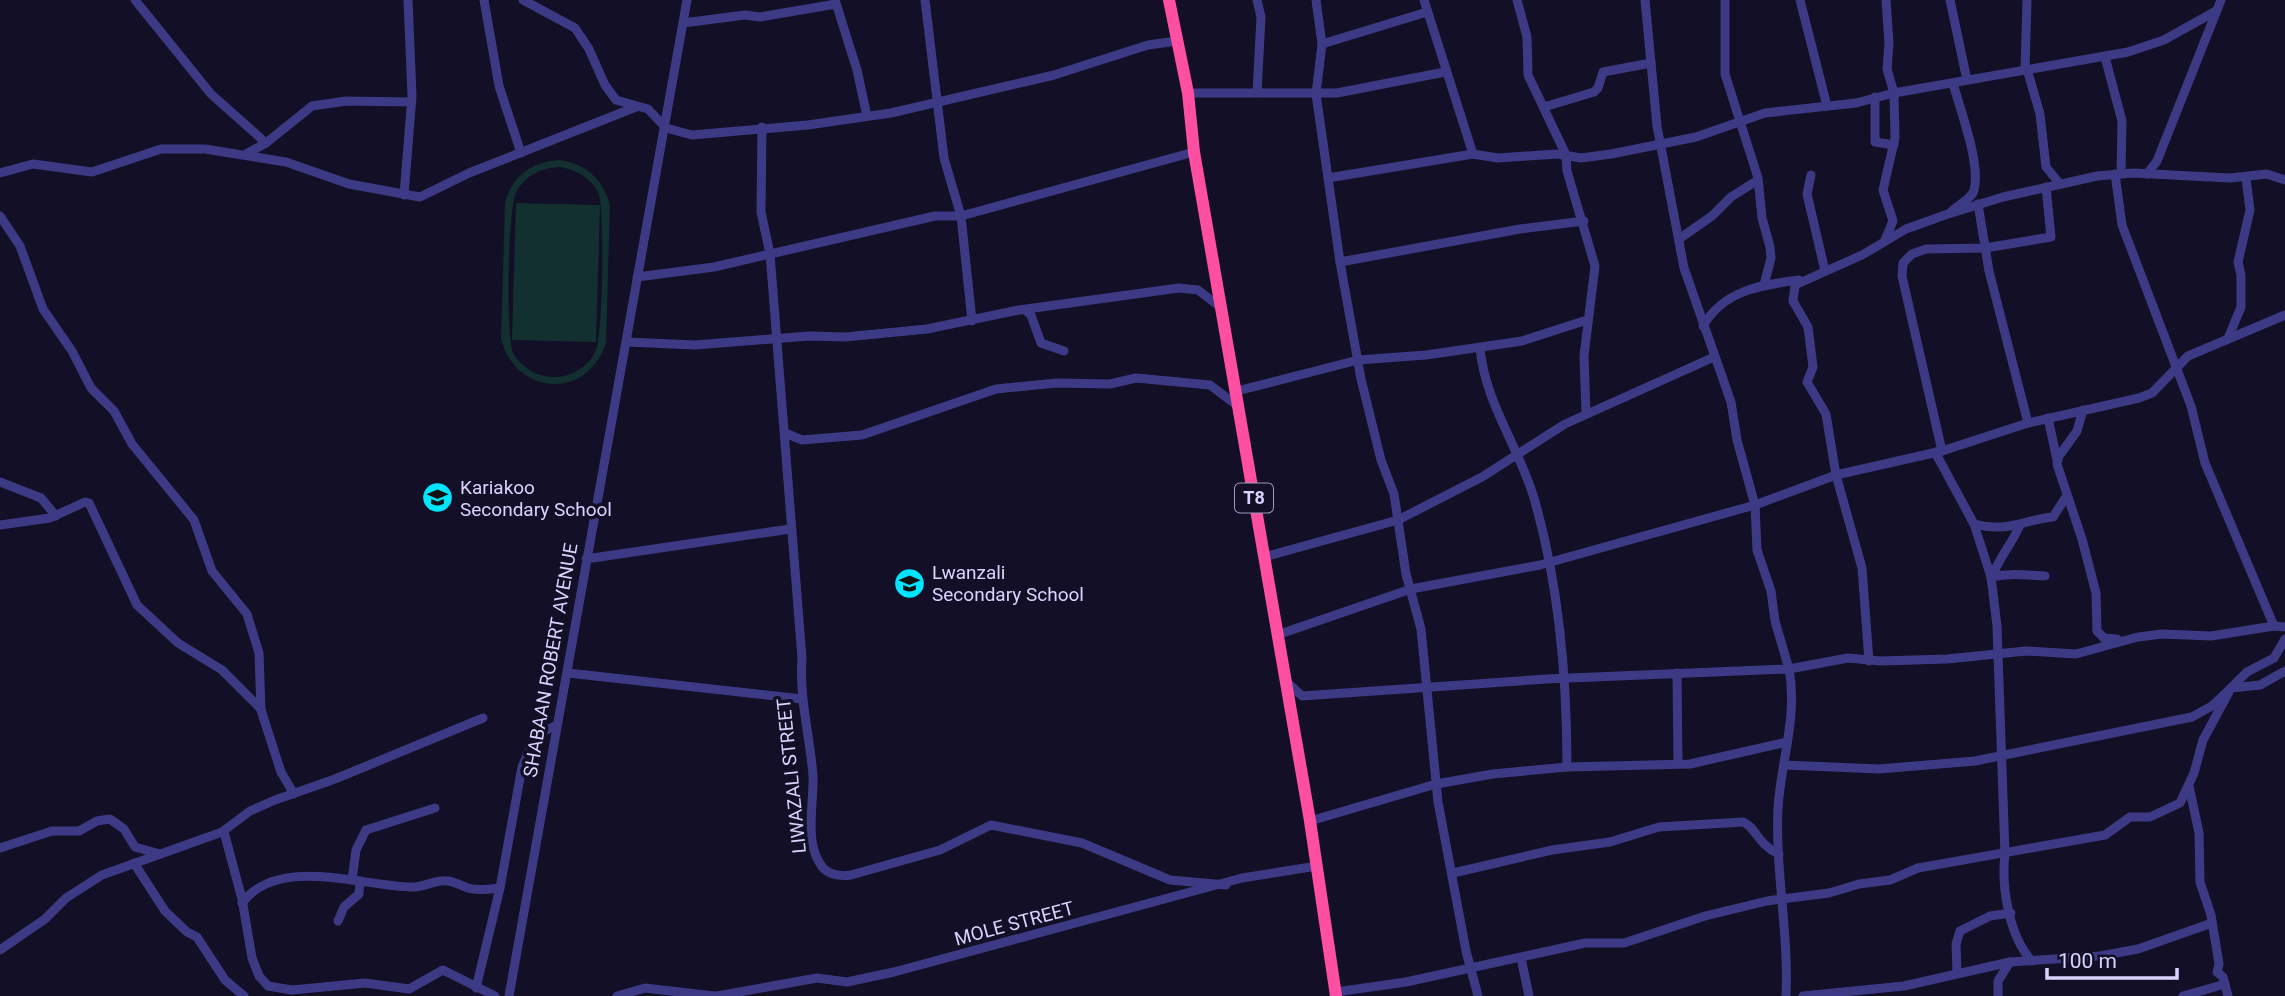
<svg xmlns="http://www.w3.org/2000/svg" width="2285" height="996" viewBox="0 0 2285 996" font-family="Roboto,sans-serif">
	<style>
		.green { fill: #12302f; fill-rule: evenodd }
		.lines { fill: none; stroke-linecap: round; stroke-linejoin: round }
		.minor { stroke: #3d3a85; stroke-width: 9 }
		.highway { stroke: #ff4fa3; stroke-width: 12 }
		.labels { text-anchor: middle; stroke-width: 7; stroke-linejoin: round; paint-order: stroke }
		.shield { fill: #130f26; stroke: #9e99be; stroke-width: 2 }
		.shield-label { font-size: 18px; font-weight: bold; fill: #d9d4ff }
		.poi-label { font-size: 19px; fill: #d9d4ff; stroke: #130f26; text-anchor: start }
		.street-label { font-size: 19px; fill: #d9d4ff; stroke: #130f26 }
	</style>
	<rect width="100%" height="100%" fill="#130f26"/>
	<g class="green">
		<path d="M560,160C586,164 603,179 610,205L606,342C589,400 516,397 501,339L505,203C512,176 533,161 560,160ZM560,167C576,170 590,177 598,192C605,206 603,334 596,350C589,366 572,377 554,377C539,377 523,369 514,355C505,340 508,209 516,193C525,175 541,168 560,167Z"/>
		<polygon points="516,203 600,205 596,342 512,340"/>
	</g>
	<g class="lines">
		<g class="minor">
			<polyline points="135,0 211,94 266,143"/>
			<polyline points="484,0 499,86 521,153"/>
			<polyline points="523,0 575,28 589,49 605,85 616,100 648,109 666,128 692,135 808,125 891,113 1054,75 1148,45 1177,41"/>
			<polyline points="835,0 857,70 867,116"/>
			<polyline points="925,0 944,158 961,216 972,321"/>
			<polyline points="1316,0 1322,44 1316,94 1340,262 1361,379 1381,460 1394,494 1406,574 1421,629 1438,802 1466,951 1478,996"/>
			<polyline points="1424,0 1473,154"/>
			<polyline points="1517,0 1527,37 1528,75 1566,155 1567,171 1595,266 1584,356 1586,413"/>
			<polyline points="1645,0 1657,126 1684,268 1731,402 1737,440 1755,505 1757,550 1771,591 1775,621 1789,669 1848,658 1880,661 1947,659 2026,651 2076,654 2138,637 2162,634 2211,636 2274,626 2285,627"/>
			<polyline points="1725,0 1725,74 1758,178 1762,218 1770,247 1771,258 1764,285"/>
			<polyline points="1800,0 1827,106"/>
			<polyline points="1950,0 1967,80"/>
			<polyline points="683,23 745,15 760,17 836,4"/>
			<polyline points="1322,44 1427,12"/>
			<polyline points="2105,57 2122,121 2121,174"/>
			<polyline points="2027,69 2040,114 2046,167 2060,184"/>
			<polyline points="2025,70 2027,0"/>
			<polyline points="1188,93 1337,93 1445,72"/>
			<polyline points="1257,93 1261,17 1257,0"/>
			<polyline points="1875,97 1875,142 1894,145"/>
			<polyline points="1544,107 1594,92 1598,88 1603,72 1651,63"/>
			<path d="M762,127L761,212L770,254L802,658C799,699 810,736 813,776C814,802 805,839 819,862C825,874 838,877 851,875L940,850L991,825L1082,843L1170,880L1226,885"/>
			<polyline points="246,154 266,143 312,106 346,101 411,102"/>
			<polyline points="0,173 33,164 92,172 161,149 205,149 286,162 349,184 420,197 469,173 636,107"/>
			<polyline points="2115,174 2122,225 2191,406 2205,463 2274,626"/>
			<polyline points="2147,174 2157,161 2221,0"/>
			<polyline points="1811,175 1807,194 1825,271"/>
			<polyline points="1328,178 1473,154 1498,158 1557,154 1581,158 1611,154 1696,137 1765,113 1856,103 1894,93 2128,52 2164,40 2216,11"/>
			<polyline points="404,195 412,96 408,0"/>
			<polyline points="1978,204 1989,271 2028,423"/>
			<path d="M1951,212C1957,205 1972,199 1974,190C1981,163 1960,110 1953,83"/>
			<polyline points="0,216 20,246 43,309 72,351 91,388 114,411 132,444 194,520 212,571 247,614 259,653 261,710 281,772 294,794"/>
			<polyline points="1679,239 1712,216 1731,197 1758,180"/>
			<polyline points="1885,240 1893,221 1883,190 1895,138 1894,93 1887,69 1889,43 1886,0"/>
			<polyline points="1340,262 1520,229 1584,221"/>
			<polyline points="637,277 714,267 935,216 961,216 1194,152"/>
			<polyline points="1025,310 1031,315 1041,343 1064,351"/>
			<path d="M1703,326C1724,290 1761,285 1799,280"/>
			<polyline points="2229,336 2241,307 2241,275 2238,262 2250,210 2246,178"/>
			<polyline points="627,342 695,345 809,336 845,337 927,329 1019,310 1179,288 1198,290 1220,307"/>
			<path d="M1480,348C1485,403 1519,447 1534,498C1559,584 1567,678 1567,767"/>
			<polyline points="1237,391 1358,360 1426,355 1522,341 1587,320"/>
			<polyline points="2083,410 2077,431 2059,456 2057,464 2082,539 2096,593 2097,631 2104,638 2117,639"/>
			<polyline points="2048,418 2057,460"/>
			<polyline points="785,433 802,440 862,435 996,389 1057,383 1110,384 1136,378 1210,385 1239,407"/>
			<polyline points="1942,451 1902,276 1903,263 1912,254 1926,249 1985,248 2051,237 2046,187"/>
			<path d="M1935,452L1974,524L1991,577L1997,626L2005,854C2001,886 2009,937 2032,961"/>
			<polyline points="0,482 41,498 56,516"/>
			<path d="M1974,524C2007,533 2023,520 2053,517L2066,497"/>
			<polyline points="0,525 50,518 85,502 89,503 137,605 178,643 222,670 260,708"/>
			<polyline points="1264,557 1398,520 1482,477 1565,424 1714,357"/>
			<polyline points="586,559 790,529"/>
			<path d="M1991,577C2010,573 2026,575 2045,576"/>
			<path d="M1992,577C1999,558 2011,545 2019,527"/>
			<polyline points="1277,635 1411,589 1540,565 1755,505 1836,475 1942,451 2028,423 2139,398 2152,393 2188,356 2285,315"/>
			<polyline points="1869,661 1862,568 1836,475 1826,414 1807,382 1813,367 1808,327 1793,301 1795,285 1862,255 1906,229 1945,215 2003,197 2097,176 2133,173 2230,178 2267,174 2285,180"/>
			<polyline points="568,673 802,699"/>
			<polyline points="1677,673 1678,763"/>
			<path d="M1287,682L1302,696L1546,679L1789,669C1798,716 1781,761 1778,808C1775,871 1789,933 1786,996"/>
			<polyline points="1784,765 1879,769 1975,761 2192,717 2212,706 2231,688 2260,685 2285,671"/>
			<polyline points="2189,786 2199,833 2200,882 2211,915 2219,964 2217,972 2223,977 2228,996"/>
			<polyline points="1310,821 1436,784 1493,774 1567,767 1690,764 1787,742"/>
			<polyline points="224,832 242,899 252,958 259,976 268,986 292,990 365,983 409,989 443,970 495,996"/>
			<polyline points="0,848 52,831 79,831 97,821 110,819 124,829 135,847 160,854"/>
			<polyline points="134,863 165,911 187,932 197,937 225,980 244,996"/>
			<path d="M1453,873L1552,850L1610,842L1659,827L1743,822C1756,827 1757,844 1779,854"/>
			<polyline points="352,880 356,850 366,830 435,808"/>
			<path d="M242,903C278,855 361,886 411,887C424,888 435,879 448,881C455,882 462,886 468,888C478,891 490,889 500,888"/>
			<polyline points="338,921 344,907 359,894 360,881"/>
			<polyline points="0,950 45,919 66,898 102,875 222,832 250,811 275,800 335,779 483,718"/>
			<polyline points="1521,958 1529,996"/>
			<polyline points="1957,973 1956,944 1960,931 1990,916 2011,913"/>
			<polyline points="476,988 500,888 522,767 536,735 555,726"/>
			<polyline points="1336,992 1406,982 1585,943 1624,943 1705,916 1767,901 1829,893 1859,884 1890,880 1918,868 2105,835 2130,817 2150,817 2180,803 2194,773 2203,740 2231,688 2247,672 2274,658 2285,639"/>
			<polyline points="509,996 687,0"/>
			<polyline points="617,996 645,988 714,996"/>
			<polyline points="717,996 817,978 847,982 894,972 1242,878 1317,866"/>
			<polyline points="1803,996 1904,986 2010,962 2100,956 2138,949 2212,923"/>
			<polyline points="1998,996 1998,981 2010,962"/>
			<polyline points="2183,996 2225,984"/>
		</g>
		<polyline class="highway" points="1169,0 1188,93 1194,152 1310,821 1336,996"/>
	</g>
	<defs>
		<symbol id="school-disc" viewBox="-11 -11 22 22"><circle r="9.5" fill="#00e5ff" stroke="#130f26"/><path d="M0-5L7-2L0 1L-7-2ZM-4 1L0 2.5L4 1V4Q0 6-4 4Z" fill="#111"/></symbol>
	</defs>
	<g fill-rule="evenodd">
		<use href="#school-disc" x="420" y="480" width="35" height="35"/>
		<use href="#school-disc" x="892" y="566" width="35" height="35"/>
	</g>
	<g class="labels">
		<rect class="shield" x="1235" y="483.5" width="38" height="29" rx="5"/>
		<g class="shield-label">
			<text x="1254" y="504">T8</text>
		</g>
		<g class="poi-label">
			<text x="460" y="494">Kariakoo<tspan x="460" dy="22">Secondary School</tspan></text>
			<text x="932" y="579">Lwanzali<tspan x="932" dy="22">Secondary School</tspan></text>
		</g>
		<g class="street-label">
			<text transform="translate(550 660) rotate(-80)" y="7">SHABAAN ROBERT AVENUE</text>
			<text transform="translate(791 776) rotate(-96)" y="7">LIWAZALI STREET</text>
			<text transform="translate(1014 923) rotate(-15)" y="7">MOLE STREET</text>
		</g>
	</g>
	<path d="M2047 968v10h130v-10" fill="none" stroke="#d9d4ff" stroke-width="3.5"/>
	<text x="2058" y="968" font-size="21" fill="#d9d4ff" stroke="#130f26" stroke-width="5" paint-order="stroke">100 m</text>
</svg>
